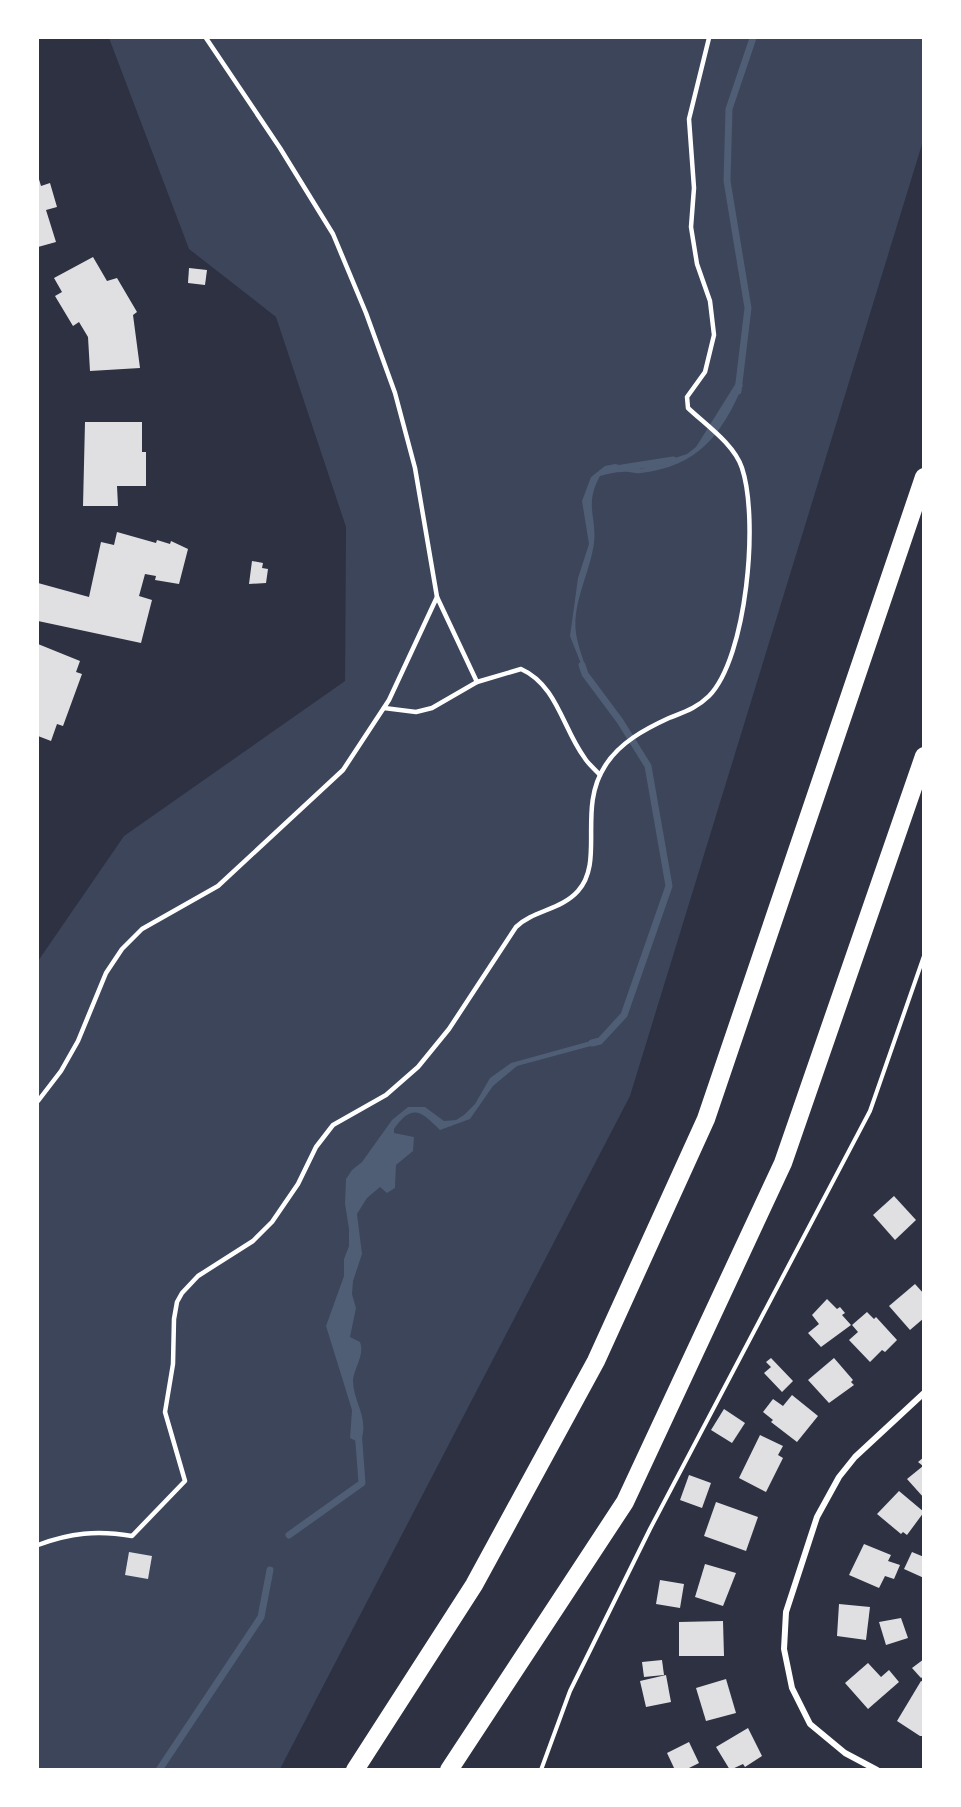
<svg xmlns="http://www.w3.org/2000/svg" width="961" height="1807" viewBox="0 0 961 1807" font-family="'Noto Serif',serif">
	<style>
		.green { fill: #3c4559 }
		.water { fill: #4f5d75 }
		.lines { fill: none; stroke-linecap: round; stroke-linejoin: round }
		.stream { stroke: #4f5d75; stroke-width: 7 }
		.building { fill: #e0e0e3 }
		.path { stroke: #fff; stroke-width: 4 }
		.service { stroke: #fff; stroke-width: 4.5 }
		.minor { stroke: #fff; stroke-width: 6 }
		.motorway { stroke: #fff; stroke-width: 18 }
	</style>
	<rect width="100%" height="100%" fill="#2d3142"/>
	<polygon class="green" points="109,38 923,38 923,141 630,1096 280,1769 38,1770 38,961 124,836 345,681 346,527 276,317 189,249"/>
	<g class="water">
		<path d="M736,383L743,385C721,436 698,466 641,473C635,474 629,471 623,472C615,472 608,474 600,476C584,505 597,517 594,543C590,573 572,603 576,633C578,647 584,660 587,673L585,674L570,636L578,578L589,544L582,501L591,477L605,466L615,464L641,469L687,454L696,447Z"/>
		<path d="M598,1039L602,1043L517,1066L493,1086L470,1119L440,1130C421,1111 412,1103 394,1129V1133L414,1137L413,1151L396,1165L395,1188L387,1193L380,1187L367,1198L357,1214L362,1254L353,1281L352,1294L356,1308L350,1337L360,1342C365,1355 354,1368 353,1380C353,1401 368,1416 362,1438L356,1441L350,1438L352,1410L326,1326L344,1276V1259L349,1246V1229L345,1204L346,1179L352,1170L362,1162L392,1120L408,1107H425L444,1121L456,1120L464,1115L475,1104L490,1078L511,1063Z"/>
	</g>
	<g class="lines">
		<g class="stream">
			<polyline points="738,391 748,308 727,181 729,109 753,38"/>
			<polyline points="622,468 673,460"/>
			<polyline points="582,665 585,674 620,721 648,766 669,886 624,1015 600,1041 592,1043"/>
			<polyline points="289,1535 362,1483 358,1430"/>
			<polyline points="159,1770 261,1617 270,1570"/>
		</g>
	</g>
	<g class="building">
		<polygon points="38,176 41,186 50,183 57,207 46,210 56,242 38,247"/>
		<polygon points="93,257 107,281 117,278 137,312 133,315 140,368 90,371 88,337 79,322 73,326 55,296 62,292 54,278"/>
		<polygon points="189,268 207,270 205,285 188,283"/>
		<polygon points="85,422 142,422 142,452 146,452 146,486 117,486 118,506 83,506"/>
		<polygon points="117,532 156,543 157,540 170,544 171,541 188,549 179,584 155,580 156,576 145,574 139,596 152,600 141,643 38,621 38,583 89,597 101,542 114,545"/>
		<polygon points="252,561 263,563 262,568 268,569 266,583 249,584"/>
		<polygon points="38,644 80,661 76,672 82,674 63,726 57,724 51,741 38,736"/>
		<polygon points="894,1196 916,1220 895,1240 873,1215"/>
		<polygon points="915,1284 924,1294 924,1318 910,1330 889,1306"/>
		<polygon points="827,1299 837,1309 840,1307 845,1313 842,1315 851,1325 821,1347 808,1333 819,1324 812,1315"/>
		<polygon points="867,1312 874,1319 876,1317 897,1340 885,1352 882,1350 870,1362 849,1340 858,1332 852,1325"/>
		<polygon points="771,1358 793,1381 782,1392 764,1373 771,1367 766,1362"/>
		<polygon points="834,1358 853,1380 851,1382 854,1385 829,1403 808,1380"/>
		<polygon points="792,1395 818,1416 797,1442 771,1422 773,1420 763,1412 773,1399 783,1406"/>
		<polygon points="724,1409 745,1423 732,1443 711,1430"/>
		<polygon points="760,1435 783,1446 778,1455 783,1458 766,1492 739,1478"/>
		<polygon points="924,1457 924,1498 907,1479 923,1466 918,1462"/>
		<polygon points="689,1475 711,1483 702,1508 680,1500"/>
		<polygon points="899,1491 924,1512 907,1535 903,1532 901,1534 877,1514"/>
		<polygon points="716,1502 758,1517 746,1551 704,1536"/>
		<polygon points="864,1544 891,1555 888,1561 900,1565 894,1579 885,1576 879,1588 849,1575"/>
		<polygon points="129,1552 152,1556 148,1579 125,1575"/>
		<polygon points="912,1552 924,1557 924,1578 904,1569"/>
		<polygon points="705,1564 736,1573 723,1606 695,1597"/>
		<polygon points="660,1580 684,1584 680,1608 656,1604"/>
		<polygon points="839,1604 870,1607 866,1640 837,1636"/>
		<polygon points="901,1618 908,1638 886,1645 879,1622"/>
		<polygon points="723,1621 724,1656 679,1656 679,1622"/>
		<polygon points="924,1659 924,1676 921,1678 912,1668"/>
		<polygon points="662,1660 664,1675 644,1677 642,1662"/>
		<polygon points="868,1663 881,1677 889,1670 899,1682 868,1709 845,1683"/>
		<polygon points="666,1675 671,1702 646,1707 640,1681"/>
		<polygon points="726,1679 736,1713 706,1721 696,1688"/>
		<polygon points="921,1681 924,1682 924,1736 920,1736 897,1721"/>
		<polygon points="748,1728 762,1756 745,1767 743,1764 730,1770 716,1747"/>
		<polygon points="689,1742 699,1763 685,1770 675,1770 667,1753"/>
	</g>
	<g class="lines">
		<polyline class="path" points="541,1770 570,1691 650,1529 870,1111 924,956"/>
		<g class="service">
			<polyline points="437,597 477,682"/>
			<path d="M384,708L416,712L432,708L477,682L521,669C557,685 563,729 584,757C588,764 595,769 600,775"/>
			<polyline points="38,1101 61,1071 78,1041 106,973 122,949 142,929 218,886 343,770 389,700 437,597 415,468 395,393 366,313 333,234 280,148 206,38"/>
			<path d="M38,1545C70,1533 97,1530 132,1536L185,1481L165,1412L173,1364L174,1319L177,1302L182,1293L198,1276L253,1241L272,1222L298,1184L316,1147L333,1125L386,1095L418,1067L449,1029L516,927C534,910 561,910 578,891C605,861 577,809 605,766C619,743 645,729 669,718C684,712 697,708 709,696C747,657 759,519 742,468C734,444 706,425 688,408L687,397L705,372L714,335L710,301L697,264L691,227L694,188L689,119L709,38"/>
		</g>
		<polyline class="minor" points="877,1770 845,1753 810,1724 792,1688 784,1649 786,1612 817,1517 839,1477 855,1457 924,1393"/>
		<g class="motorway">
			<polyline points="355,1770 474,1585 596,1361 706,1119 924,477"/>
			<polyline points="449,1770 625,1502 783,1163 924,756"/>
		</g>
	</g>
	<rect width="961" height="1807" fill="none" stroke="#ffffff" stroke-width="78"/>
</svg>
